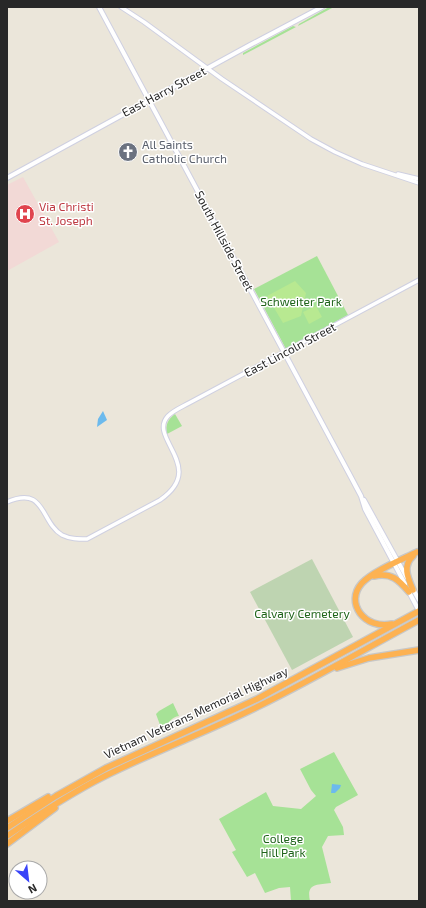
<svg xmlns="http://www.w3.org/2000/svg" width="426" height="908" viewBox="0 0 426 908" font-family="'Exo 2',sans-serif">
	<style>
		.medical { fill: #f2d9d6 }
		.green { fill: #a6e296 }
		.cemetery { fill: #bed4b1 }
		.pitch { fill: #b8e991 }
		.water { fill: #6cbaed }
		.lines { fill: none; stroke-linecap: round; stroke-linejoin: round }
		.tertiary-casing { stroke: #cfd0e1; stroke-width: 5.5 }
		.secondary-casing { stroke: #cfd0e1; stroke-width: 6 }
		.motorway-casing { stroke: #c7c7c7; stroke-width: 8 }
		.tertiary { stroke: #fff; stroke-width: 3.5 }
		.secondary { stroke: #fff; stroke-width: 4 }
		.motorway { stroke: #fdb252; stroke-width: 5.5 }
		.labels { text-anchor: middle; stroke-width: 3; stroke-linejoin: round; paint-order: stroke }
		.street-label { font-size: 12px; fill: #282828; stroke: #fff }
		.worship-label { font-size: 12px; fill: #5b616d; stroke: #fff; text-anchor: start }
		.health-label { font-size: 12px; fill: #be3a42; stroke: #fff; text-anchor: start }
		.park-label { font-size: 12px; fill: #1f641a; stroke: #fff }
	</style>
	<rect width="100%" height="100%" fill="#ebe6da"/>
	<polygon class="medical" points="23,177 59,242 7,271 7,185"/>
	<g class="green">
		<polygon points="329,7 334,7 298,26 299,24"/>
		<polygon points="293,26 296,27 243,55 243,53"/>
		<polygon points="317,256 348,315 286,349 254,289"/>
		<path d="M175,414L182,426L167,434C165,425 168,419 175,414Z"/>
		<path d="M173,703L179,716C172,717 168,722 166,729L160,725L156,714L159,711Z"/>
		<path d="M334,752L358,795L336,807L334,810L343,827L344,835L328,836L322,847L331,883C317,885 306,883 310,901H291L290,887L279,888L265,893L255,873L247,877L232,852L236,850L219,819L266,792L273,806L301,809L316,796L311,790L300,769Z"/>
	</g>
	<polygon class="cemetery" points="312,559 353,637 292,670 250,592"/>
	<g class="pitch">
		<polygon points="295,281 306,293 301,316 283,323 267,296"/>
		<polygon points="316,306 322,317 309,324 303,312"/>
	</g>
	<g class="water">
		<polygon points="103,411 107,420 97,427 98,419"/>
		<polygon points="332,784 341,785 340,788 335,793 331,793"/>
	</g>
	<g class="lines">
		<defs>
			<g id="tertiary">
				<polyline points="121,7 144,22 222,79 311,139 335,152 362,164 419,183"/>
				<polyline points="398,174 419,179"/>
				<path d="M7,502C46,485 40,522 62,535C70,539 78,539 87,539L160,500C208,467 147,438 168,416C174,410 182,407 189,403L419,280"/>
			</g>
			<g id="secondary">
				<polyline points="99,7 352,479 361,496 365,509 405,584"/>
				<polyline points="7,178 250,45 322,7"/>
				<polyline points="364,500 407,578"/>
				<polyline points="413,589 419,600"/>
				<polyline points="408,590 419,611"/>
			</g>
			<g id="motorway">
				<path d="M374,576C391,572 399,580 409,592"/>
				<path d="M413,590C408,578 402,566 413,556"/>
				<path d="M392,624C365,630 344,603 362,583C373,571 403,559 417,552"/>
				<polyline points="337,668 369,658 419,650"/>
				<polyline points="7,821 48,797"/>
				<polyline points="7,828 56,796 106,768 257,699 419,611"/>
				<path d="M7,836C39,814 71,793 105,776C155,751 207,732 257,707C312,680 365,649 419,620"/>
				<polyline points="7,844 55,808"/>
			</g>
		</defs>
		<use href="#tertiary" class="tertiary-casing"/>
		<use href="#secondary" class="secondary-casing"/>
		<use href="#motorway" class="motorway-casing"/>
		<use href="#tertiary" class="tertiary"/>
		<use href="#secondary" class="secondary"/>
		<use href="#motorway" class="motorway"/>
	</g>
	<defs>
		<symbol id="church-disc" viewBox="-11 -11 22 22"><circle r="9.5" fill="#6b7280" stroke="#fff"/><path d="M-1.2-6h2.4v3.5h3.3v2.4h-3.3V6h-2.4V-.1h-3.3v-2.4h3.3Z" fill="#fff"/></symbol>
		<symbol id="hospital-disc" viewBox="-11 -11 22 22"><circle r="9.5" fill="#e0444e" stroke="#fff"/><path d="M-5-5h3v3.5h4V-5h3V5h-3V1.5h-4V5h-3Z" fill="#fff"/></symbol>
	</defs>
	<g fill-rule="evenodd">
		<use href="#church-disc" x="117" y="141" width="22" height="22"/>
		<use href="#hospital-disc" x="14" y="203" width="22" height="22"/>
	</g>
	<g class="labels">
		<g class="street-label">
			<text transform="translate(164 92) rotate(-28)" y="4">East Harry Street</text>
			<text transform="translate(224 241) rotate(62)" y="4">South Hillside Street</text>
			<text transform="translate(290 350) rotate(-28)" y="4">East Lincoln Street</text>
			<text transform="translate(196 713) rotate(-25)" y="4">Vietnam Veterans Memorial Highway</text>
		</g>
		<g class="worship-label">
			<text x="142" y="149">All Saints<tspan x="142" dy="14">Catholic Church</tspan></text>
		</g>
		<g class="health-label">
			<text x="39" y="211">Via Christi<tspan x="39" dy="14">St. Joseph</tspan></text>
		</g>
		<g class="park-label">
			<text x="301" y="306">Schweiter Park</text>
			<text x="302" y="618">Calvary Cemetery</text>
			<text x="283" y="843">College<tspan x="283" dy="14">Hill Park</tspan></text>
		</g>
	</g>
	<rect width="426" height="908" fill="none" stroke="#282828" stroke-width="16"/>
	<g transform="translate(28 880) rotate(152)"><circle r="19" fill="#ffffff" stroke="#a9a9a9"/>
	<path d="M0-3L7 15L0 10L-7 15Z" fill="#3944f8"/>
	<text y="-6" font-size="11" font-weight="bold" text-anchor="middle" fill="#282828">N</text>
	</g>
</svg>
